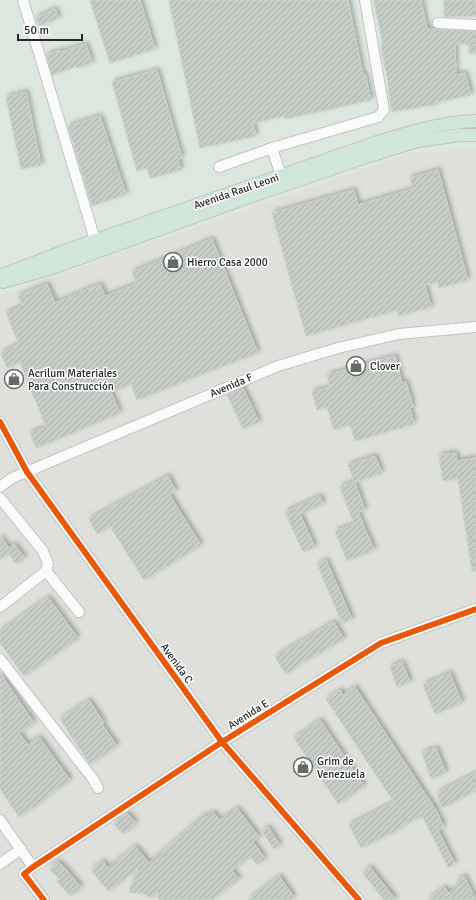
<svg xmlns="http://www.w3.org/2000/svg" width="476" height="900" viewBox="0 0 476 900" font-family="Signika,sans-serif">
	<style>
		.industrial { fill: #dfdfdc }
		.building { fill: url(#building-hatch); stroke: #c8d2cb; filter: url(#shadow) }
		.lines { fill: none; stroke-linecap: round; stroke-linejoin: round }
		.minor-casing { stroke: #c2c4c2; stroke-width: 12 }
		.major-casing { stroke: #bfc3c1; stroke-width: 14 }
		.minor { stroke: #fafbfa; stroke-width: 10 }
		.major { stroke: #d1e6da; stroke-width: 12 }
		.cycleway-casing { stroke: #fff; stroke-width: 8 }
		.cycleway { stroke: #e8590c; stroke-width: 6 }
		.labels { text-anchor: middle; stroke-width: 3; stroke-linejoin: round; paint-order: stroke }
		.street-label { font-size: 11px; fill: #272727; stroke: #fff }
		.poi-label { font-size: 11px; fill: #272727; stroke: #fff; text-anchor: start }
	</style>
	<defs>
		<pattern id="building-hatch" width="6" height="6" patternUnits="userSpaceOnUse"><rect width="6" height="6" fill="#c6cdc7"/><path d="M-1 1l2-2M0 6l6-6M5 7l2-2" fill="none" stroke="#aab0ab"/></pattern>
		<filter id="shadow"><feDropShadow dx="2.5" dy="-2.5" stdDeviation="2" flood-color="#0004"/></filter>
	</defs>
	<rect width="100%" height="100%" fill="#dce7df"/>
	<polygon class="industrial" points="476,149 476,900 0,900 0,295 411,153"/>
	<g class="building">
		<polygon points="90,0 140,0 155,49 110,63"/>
		<polygon points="169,0 348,0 363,75 365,74 371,100 285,119 284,116 253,123 256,136 200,148"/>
		<polygon points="374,0 421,0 427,29 476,31 476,53 469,53 469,44 455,44 456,75 465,73 471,95 437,102 437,104 392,112 388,90 389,89 381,45 383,45"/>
		<polygon points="444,0 476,0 476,16 444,17"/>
		<polygon points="55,9 59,18 39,26 36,17"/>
		<polygon points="86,44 92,63 77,68 76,66 52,75 46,55 60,50 61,52"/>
		<polygon points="157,70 182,158 178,159 181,170 150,178 147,168 137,171 112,82"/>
		<polygon points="26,92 41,165 21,169 6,97"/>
		<polygon points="100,116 126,194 92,206 68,126"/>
		<polygon points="438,170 468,280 439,288 438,282 425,285 431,307 399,316 397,310 306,336 272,213 354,190 358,205 413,189 410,178"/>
		<polygon points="212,239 258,353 207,372 137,400 131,384 111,392 120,413 36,448 30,433 46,427 20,362 7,368 1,353 19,344 6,313 23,306 18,296 47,284 55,303 100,284 105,296 136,284 132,272"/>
		<polygon points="395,356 402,383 406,382 413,407 410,408 414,424 355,441 350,425 334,430 327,407 317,410 312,392 330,387 327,375"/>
		<polygon points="243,388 259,422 243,429 227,395"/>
		<polygon points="456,453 457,461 476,458 476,571 472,571 458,479 443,481 439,455"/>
		<polygon points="375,456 382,473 355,482 365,510 358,512 374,550 347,561 335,531 354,524 340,487 354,481 348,465"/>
		<polygon points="168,476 176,491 169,494 201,545 144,580 110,526 97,534 89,519"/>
		<polygon points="320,496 323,504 300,514 315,547 303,552 285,512"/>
		<polygon points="0,536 9,548 14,544 25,558 16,564 9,553 0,560"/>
		<polygon points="326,560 352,619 342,623 317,564"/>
		<polygon points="48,597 78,638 24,676 0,643 0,631"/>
		<polygon points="334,622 344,639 301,663 286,674 275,657 291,647"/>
		<polygon points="402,662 410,682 397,687 390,667"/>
		<polygon points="0,673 34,723 19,733 28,745 39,737 70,780 43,799 44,800 19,817 0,789"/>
		<polygon points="450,673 462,703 435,714 423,685"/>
		<polygon points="355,687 436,810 444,827 438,830 455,864 448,867 422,816 401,826 402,828 361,848 349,825 394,802 326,699 340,690 343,695"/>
		<polygon points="89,700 104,723 102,724 117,746 90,764 60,719"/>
		<polygon points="320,720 364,786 338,804 294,738"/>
		<polygon points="436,748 446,773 431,779 422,753"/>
		<polygon points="476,773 476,790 442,808 437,793"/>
		<polygon points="237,808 259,837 253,842 265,858 257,865 250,856 232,870 239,879 211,900 159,900 158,892 150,898 142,893 129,893 138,868 108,891 91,870 103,861 108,868 135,846 149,863 204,815 206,817 213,812 220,820"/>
		<polygon points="127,813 136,823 123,834 114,824"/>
		<polygon points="268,827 280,845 274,849 262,831"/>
		<polygon points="57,861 65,868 81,887 70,896 57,881 60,879 50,870"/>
		<polygon points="370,867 396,900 384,900 363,873"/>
		<polygon points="279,876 294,897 290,900 248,900"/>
		<polygon points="464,876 476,900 427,900 444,887 449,893 459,885 457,880"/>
	</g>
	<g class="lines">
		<defs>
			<g id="minor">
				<polyline points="23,0 95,240"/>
				<polyline points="438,23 476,25"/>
				<polyline points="272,148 281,176"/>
				<polyline points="219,167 272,148 378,117 384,110 365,0"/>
				<polyline points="0,422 27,472 222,742 359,900"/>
				<polyline points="0,487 12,478 278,366 338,348 399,334 476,327"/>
				<polyline points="0,498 43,551 48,564 46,571 0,607"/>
				<polyline points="46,571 79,612"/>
				<polyline points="0,659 93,779 98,788"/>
				<polyline points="0,820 33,867"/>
				<polyline points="0,864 21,849"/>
				<polyline points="44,900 24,874 33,867 222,742 381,643 476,609"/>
			</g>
			<g id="major">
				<path d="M0,276L67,250L377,142C410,132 442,122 476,121"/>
				<polyline points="3,282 52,268 255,195 369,156 418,141 459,135 476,135"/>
			</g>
		</defs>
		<use href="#minor" class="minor-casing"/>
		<use href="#major" class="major-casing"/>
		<use href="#minor" class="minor"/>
		<use href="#major" class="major"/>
		<defs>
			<g id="cycleway">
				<polyline points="0,422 27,472 222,742 359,900"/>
				<polyline points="44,900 24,874 33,867 222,742 381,643 476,609"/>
			</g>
		</defs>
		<use href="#cycleway" class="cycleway-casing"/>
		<use href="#cycleway" class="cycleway"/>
	</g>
	<defs>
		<symbol id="shop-ring" viewBox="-11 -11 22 22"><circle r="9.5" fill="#fff" stroke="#666a67" stroke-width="1.5"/><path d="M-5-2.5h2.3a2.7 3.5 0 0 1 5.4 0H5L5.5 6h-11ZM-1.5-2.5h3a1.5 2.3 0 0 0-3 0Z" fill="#666a67"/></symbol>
	</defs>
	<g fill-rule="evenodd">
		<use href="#shop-ring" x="162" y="251" width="22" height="22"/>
		<use href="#shop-ring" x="345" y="355" width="22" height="22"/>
		<use href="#shop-ring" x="3" y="368" width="22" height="22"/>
		<use href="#shop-ring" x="292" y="756" width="22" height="22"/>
	</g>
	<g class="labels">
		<g class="street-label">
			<text transform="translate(236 191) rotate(-19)" y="4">Avenida Raul Leoni</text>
			<text transform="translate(231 385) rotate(-23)" y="4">Avenida F</text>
			<text transform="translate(177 663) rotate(54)" y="4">Avenida C</text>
			<text transform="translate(248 714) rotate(-32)" y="4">Avenida E</text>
		</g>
		<g class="poi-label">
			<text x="187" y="266">Hierro Casa 2000</text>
			<text x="370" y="370">Clover</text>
			<text x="28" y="377">Acrilum Materiales<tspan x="28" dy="13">Para Construcción</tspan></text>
			<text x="317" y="765">Grim de<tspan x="317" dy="13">Venezuela</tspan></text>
		</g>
	</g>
	<path d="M18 34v6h64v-6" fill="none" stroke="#272727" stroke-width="2"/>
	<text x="24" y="34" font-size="12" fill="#272727" stroke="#ffffff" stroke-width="3" paint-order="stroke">50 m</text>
</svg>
